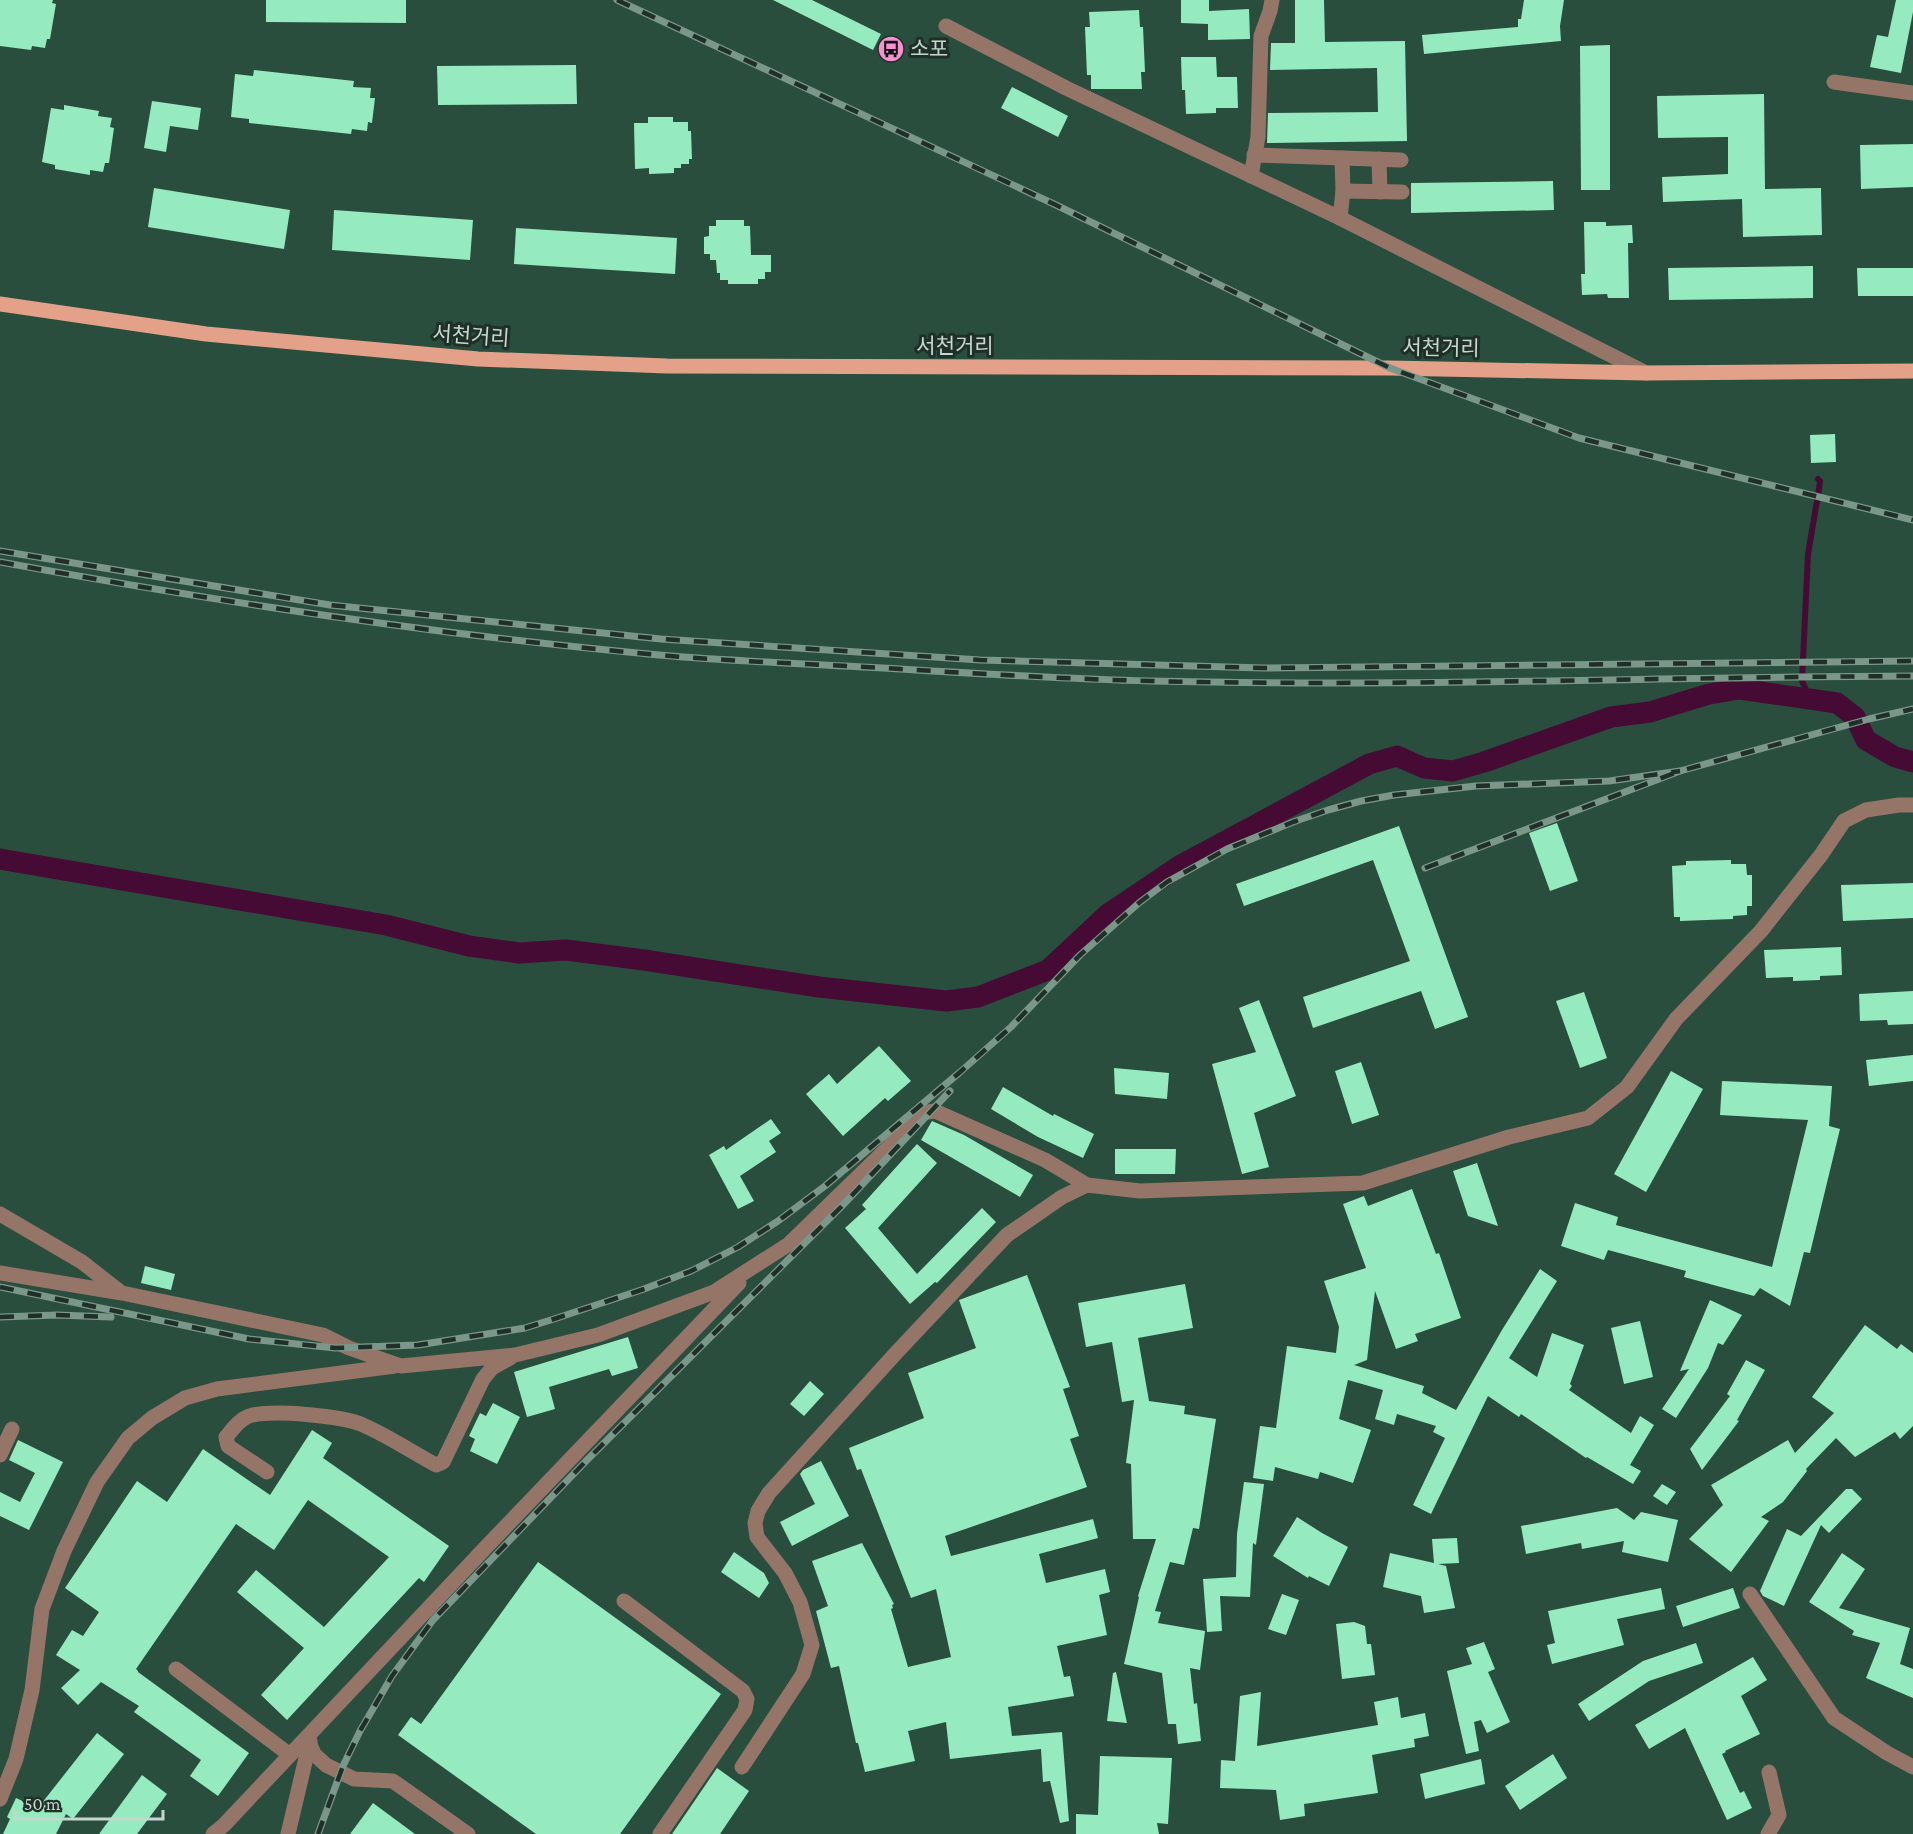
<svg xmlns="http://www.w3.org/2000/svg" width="1913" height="1834" viewBox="0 0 1913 1834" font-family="'Crimson Pro','Noto Sans KR',serif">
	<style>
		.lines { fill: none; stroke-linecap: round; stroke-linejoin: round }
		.stream { stroke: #460b35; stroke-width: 6 }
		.canal { stroke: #460b35; stroke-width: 21 }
		.building { fill: #96eac0 }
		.minor { stroke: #957568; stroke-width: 15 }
		.major { stroke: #e2a188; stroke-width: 15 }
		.rail-casing { stroke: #7b9789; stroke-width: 7 }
		.rail { stroke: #203028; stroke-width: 4.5; stroke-dasharray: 14; stroke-linecap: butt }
		.labels { text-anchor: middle; stroke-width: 6; stroke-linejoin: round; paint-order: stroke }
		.poi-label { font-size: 21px; fill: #c4d8cd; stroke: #203028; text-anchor: start }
		.street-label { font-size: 21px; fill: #c4d8cd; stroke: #203028 }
	</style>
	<rect width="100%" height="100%" fill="#294e3d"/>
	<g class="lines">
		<polyline class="stream" points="1810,698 1802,681 1808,554 1819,489 1820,481 1818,479"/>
		<polyline class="canal" points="0,859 386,925 469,946 519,953 566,950 644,960 819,987 946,1001 978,997 1048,970 1108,914 1181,865 1369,764 1397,756 1424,768 1453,771 1484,762 1611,717 1650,712 1709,694 1740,689 1837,703 1855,717 1866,740 1895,757 1913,762"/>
	</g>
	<g class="building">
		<polygon points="0,0 53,0 52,3 56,4 50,39 47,39 45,48 32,46 31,50 0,46"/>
		<polygon points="266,0 406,0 406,23 266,22"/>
		<polygon points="773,0 812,0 881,34 873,50"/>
		<polygon points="1181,0 1209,0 1209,11 1249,9 1250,39 1208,40 1208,24 1181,23"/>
		<polygon points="1295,0 1324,0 1325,42 1405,41 1407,141 1267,143 1268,113 1378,112 1377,68 1270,70 1271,43 1295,43"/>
		<polygon points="1524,0 1564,0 1560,26 1561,41 1424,54 1422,35 1518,27 1518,19 1521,19"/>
		<polygon points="1896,0 1913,0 1913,12 1901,73 1870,67 1877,35 1888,37"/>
		<polygon points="1139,10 1140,27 1143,27 1145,72 1141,72 1142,89 1091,89 1091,75 1087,75 1085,27 1090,27 1089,12"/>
		<polygon points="1610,45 1610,190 1581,190 1580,46"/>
		<polygon points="1181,57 1216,57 1217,77 1237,77 1238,108 1216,108 1216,113 1186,114 1185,90 1182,90"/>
		<polygon points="576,65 577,104 438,105 437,66"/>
		<polygon points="254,70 354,81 353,87 371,88 370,98 375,98 372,123 368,122 367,131 352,129 351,134 249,123 249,119 231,117 235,74 253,76"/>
		<polygon points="1012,87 1068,116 1058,137 1001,108"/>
		<polygon points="1764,94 1765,189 1821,188 1822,235 1743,237 1742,199 1663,202 1662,177 1728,174 1728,137 1658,138 1657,96"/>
		<polygon points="152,101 201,108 198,130 170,126 166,152 144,148"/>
		<polygon points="64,105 99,111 98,116 112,118 110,127 114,128 109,163 105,163 103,172 90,170 90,175 55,169 55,165 42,162 51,108 64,110"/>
		<polygon points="648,117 673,117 673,122 688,122 688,131 691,131 692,159 689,159 689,164 681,164 681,168 674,168 674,173 649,174 649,168 635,169 634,123 648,123"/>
		<polygon points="1913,144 1913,187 1861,189 1860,145"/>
		<polygon points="1553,181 1554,210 1411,213 1411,183"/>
		<polygon points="154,188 290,210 284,249 148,227"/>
		<polygon points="334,210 473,220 470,260 332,250"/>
		<polygon points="716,220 744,220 744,226 750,226 751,255 771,255 771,272 765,272 765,279 758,279 758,284 728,284 728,280 720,280 720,273 717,273 716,260 710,260 710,254 704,254 704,237 709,236 709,226 716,226"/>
		<polygon points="1584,222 1606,222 1606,226 1632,225 1633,243 1628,243 1629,298 1608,298 1607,294 1582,295 1581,274 1585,274"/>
		<polygon points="516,228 677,238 675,274 514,264"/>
		<polygon points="1813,266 1813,298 1669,300 1668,268"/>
		<polygon points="1857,268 1913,268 1913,296 1858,296"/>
		<polygon points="1835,434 1836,462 1811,463 1810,435"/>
		<polygon points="1557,823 1578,881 1550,891 1529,833"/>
		<polygon points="1399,826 1468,1017 1435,1029 1421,991 1313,1028 1303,997 1410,961 1373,860 1244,906 1236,884"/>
		<polygon points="1731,860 1731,864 1746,864 1747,875 1752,875 1752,906 1747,906 1747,915 1733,916 1733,919 1680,921 1680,917 1674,917 1672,866 1686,865 1686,861"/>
		<polygon points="1913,883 1913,918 1843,921 1841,885"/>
		<polygon points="1841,947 1842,975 1820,976 1820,980 1793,981 1793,977 1766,978 1764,950"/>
		<polygon points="1913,991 1913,1024 1888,1025 1887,1020 1860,1021 1859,994"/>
		<polygon points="1584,992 1607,1058 1580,1068 1556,1001"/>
		<polygon points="1259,1000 1296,1096 1254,1113 1269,1167 1242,1174 1212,1064 1256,1052 1239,1008"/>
		<polygon points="879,1046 911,1081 888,1101 885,1098 843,1136 806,1094 829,1074 837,1084"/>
		<polygon points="1913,1055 1913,1081 1869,1086 1866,1060"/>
		<polygon points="1361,1062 1379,1115 1352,1124 1335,1071"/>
		<polygon points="1114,1068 1169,1073 1167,1099 1115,1094"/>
		<polygon points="1671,1071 1703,1089 1646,1192 1614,1174"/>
		<polygon points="1722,1081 1832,1086 1829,1126 1840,1129 1810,1253 1804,1252 1790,1306 1760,1288 1754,1296 1684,1277 1686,1271 1608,1250 1604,1260 1561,1246 1575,1203 1618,1217 1616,1225 1772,1267 1808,1120 1720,1115"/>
		<polygon points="1003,1087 1053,1116 1054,1114 1094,1134 1083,1158 1038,1137 991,1109"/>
		<polygon points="771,1119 781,1133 769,1141 776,1152 740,1176 754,1201 738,1209 709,1155 724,1146 726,1150"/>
		<polygon points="932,1121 964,1135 1033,1175 1020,1197 921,1140"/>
		<polygon points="917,1144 937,1163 878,1228 917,1274 982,1208 996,1222 937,1283 935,1282 910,1304 845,1228 866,1209 862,1205"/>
		<polygon points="1115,1149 1176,1149 1175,1174 1115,1174"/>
		<polygon points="1477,1163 1498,1226 1468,1216 1453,1171"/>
		<polygon points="1412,1189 1436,1254 1439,1253 1461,1318 1415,1334 1418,1341 1396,1349 1375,1291 1367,1360 1354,1365 1424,1386 1422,1393 1456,1410 1502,1330 1540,1269 1557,1281 1509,1358 1537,1377 1552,1333 1584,1345 1570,1384 1572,1386 1569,1390 1631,1433 1640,1416 1654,1425 1630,1465 1641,1471 1633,1484 1587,1457 1586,1458 1521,1414 1519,1417 1488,1396 1431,1514 1413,1505 1445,1438 1433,1432 1436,1426 1397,1414 1394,1425 1375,1419 1383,1390 1348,1380 1339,1419 1371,1430 1353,1483 1320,1472 1318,1479 1275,1467 1273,1481 1253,1478 1260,1426 1276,1428 1287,1346 1336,1353 1339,1327 1324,1281 1366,1268 1343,1204 1364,1196 1368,1206"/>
		<polygon points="145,1266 175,1274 171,1290 141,1283"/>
		<polygon points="1027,1275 1070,1387 1063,1389 1079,1436 1070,1439 1087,1487 945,1536 951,1556 1093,1519 1098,1538 1039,1554 1046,1583 1105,1569 1110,1592 1099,1595 1107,1635 1057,1646 1064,1677 1070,1676 1074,1696 1008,1707 1012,1736 1062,1732 1069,1821 1060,1823 1050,1781 1043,1782 1041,1749 950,1759 946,1722 908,1731 915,1761 865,1772 858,1743 856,1743 839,1666 831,1668 816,1611 828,1606 812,1561 862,1543 894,1604 892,1605 893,1608 891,1609 908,1667 951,1657 936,1589 911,1598 861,1469 857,1470 849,1448 924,1418 908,1373 976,1348 959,1300"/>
		<polygon points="1185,1284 1193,1328 1138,1338 1149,1401 1185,1406 1184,1414 1216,1419 1199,1529 1193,1528 1184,1565 1170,1562 1155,1611 1161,1612 1158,1623 1205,1631 1200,1670 1190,1668 1194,1704 1197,1703 1201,1741 1178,1744 1176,1724 1168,1724 1162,1673 1124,1664 1139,1597 1138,1596 1156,1539 1133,1539 1131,1464 1126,1463 1134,1400 1122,1402 1112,1342 1086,1347 1078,1303"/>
		<polygon points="1710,1300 1742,1315 1723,1345 1718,1343 1708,1368 1676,1418 1662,1409 1689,1369 1680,1371"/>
		<polygon points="1640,1321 1653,1377 1624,1384 1611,1328"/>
		<polygon points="1865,1325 1897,1349 1901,1344 1913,1353 1913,1426 1900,1439 1895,1432 1855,1457 1836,1438 1806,1469 1807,1471 1783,1502 1761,1517 1769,1521 1731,1572 1689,1539 1723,1505 1711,1485 1788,1440 1795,1453 1834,1413 1812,1397"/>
		<polygon points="628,1337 638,1368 612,1376 609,1369 549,1387 555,1409 527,1417 514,1372"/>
		<polygon points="1746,1360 1765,1370 1737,1420 1739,1421 1702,1470 1690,1449 1730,1396 1727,1394"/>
		<polygon points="810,1381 824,1394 804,1416 790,1404"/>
		<polygon points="493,1403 520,1417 497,1464 470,1451 475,1439 469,1436 480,1413 486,1416"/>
		<polygon points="312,1430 332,1443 323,1458 449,1546 424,1582 419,1578 287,1720 261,1695 304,1648 237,1592 256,1570 324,1627 389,1557 308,1500 274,1550 236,1524 136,1669 138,1671 138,1672 249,1753 218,1796 190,1776 201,1760 134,1712 139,1706 101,1682 78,1705 61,1688 80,1670 56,1655 72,1630 83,1636 99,1612 65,1588 137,1481 167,1502 203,1449 270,1495"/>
		<polygon points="18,1440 63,1462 29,1530 0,1516 0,1492 20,1502 35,1473 9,1460"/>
		<polygon points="821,1461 849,1516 792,1546 780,1522 815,1504 800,1474 803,1470"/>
		<polygon points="1244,1482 1264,1484 1256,1545 1253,1543 1250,1597 1220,1596 1222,1631 1207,1632 1203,1579 1236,1577 1237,1534"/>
		<polygon points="1662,1484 1676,1492 1667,1505 1653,1496"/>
		<polygon points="1846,1489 1852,1489 1862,1499 1829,1533 1821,1525 1784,1606 1763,1596 1760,1591 1787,1529 1801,1536"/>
		<polygon points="1617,1508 1634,1520 1641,1512 1678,1520 1668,1562 1622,1552 1624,1541 1582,1549 1581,1543 1526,1554 1521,1526"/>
		<polygon points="1297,1517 1322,1533 1348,1547 1329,1586 1309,1576 1308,1578 1273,1556"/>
		<polygon points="1457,1538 1459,1563 1438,1564 1446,1566 1455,1608 1424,1613 1421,1596 1383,1587 1390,1553 1434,1563 1432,1539"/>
		<polygon points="734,1552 764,1573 769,1583 759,1598 721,1572"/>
		<polygon points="1842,1553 1865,1569 1839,1608 1910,1628 1900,1664 1913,1669 1913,1698 1866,1678 1880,1643 1852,1635 1854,1631 1809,1602"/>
		<polygon points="538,1562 721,1694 620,1834 536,1834 398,1735 411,1717 421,1724"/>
		<polygon points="1661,1588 1665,1609 1617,1619 1624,1645 1552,1664 1547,1645 1555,1643 1548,1611"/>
		<polygon points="1733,1588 1740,1608 1683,1627 1676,1606"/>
		<polygon points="1282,1594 1299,1600 1286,1635 1268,1629"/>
		<polygon points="1354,1622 1365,1626 1367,1644 1371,1644 1375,1675 1342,1679 1336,1624"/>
		<polygon points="1484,1642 1495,1669 1488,1672 1510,1722 1487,1733 1481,1720 1474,1722 1479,1751 1466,1754 1447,1671 1472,1664 1466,1648"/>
		<polygon points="1696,1643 1703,1663 1649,1681 1589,1721 1578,1704 1643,1661"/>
		<polygon points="1753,1657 1767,1680 1741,1696 1760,1734 1725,1751 1726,1752 1722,1754 1740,1793 1744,1791 1752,1808 1727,1820 1685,1728 1649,1749 1635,1725"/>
		<polygon points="1116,1672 1127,1723 1107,1721 1113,1673"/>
		<polygon points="1261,1692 1257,1746 1378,1725 1374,1702 1398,1697 1401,1718 1425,1713 1429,1736 1414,1739 1415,1747 1372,1755 1378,1793 1304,1804 1305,1816 1280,1820 1276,1790 1220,1788 1221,1760 1235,1761 1240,1696"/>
		<polygon points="97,1733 124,1754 73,1819 66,1814 56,1834 3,1834 10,1819 7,1817 16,1798 38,1808"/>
		<polygon points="1553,1754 1567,1778 1520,1810 1505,1786"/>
		<polygon points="1100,1756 1172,1758 1168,1824 1157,1823 1159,1834 1076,1834 1076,1814 1098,1815"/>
		<polygon points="1481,1759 1485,1784 1425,1799 1420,1774"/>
		<polygon points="717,1768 749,1791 720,1834 672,1834"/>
		<polygon points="142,1775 167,1794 137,1834 99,1834"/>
		<polygon points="373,1803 415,1834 350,1834"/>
	</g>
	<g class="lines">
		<g class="minor">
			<polyline points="946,26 1066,88 1340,218 1646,373"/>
			<polyline points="1834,82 1913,93"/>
			<polyline points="1254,155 1401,160"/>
			<polyline points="1379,159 1380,192"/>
			<polyline points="1251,176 1258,137 1261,36 1270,11 1272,0"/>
			<polyline points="1343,191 1402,192"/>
			<polyline points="1340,218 1343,191 1342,158"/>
			<polyline points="0,1214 82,1262 119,1291"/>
			<polyline points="0,1273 122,1293 323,1335 349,1348 401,1366 515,1355 598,1335 714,1292 789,1244 899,1137 920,1113 935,1111 1045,1160 1087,1185 1140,1191 1363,1183 1509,1137 1588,1118 1627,1087 1676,1019 1761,931 1821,855 1844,821 1866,810 1899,805 1913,805"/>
			<polyline points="0,1455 12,1429"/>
			<path d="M267,1472L228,1446L226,1437C232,1430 240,1419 249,1416C271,1409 343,1416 363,1425C388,1436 412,1452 436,1465L443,1462L483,1379L492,1368L510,1358"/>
			<polyline points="1750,1594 1834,1718 1887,1753 1913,1767"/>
			<polyline points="624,1601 743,1691 747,1699 745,1710 660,1834"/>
			<polyline points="176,1669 290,1755"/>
			<polyline points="309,1742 314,1754 326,1765 354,1779 393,1781 468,1834"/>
			<polyline points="742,1767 803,1674 812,1645 800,1602 785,1573 757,1537 755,1523 758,1511 769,1493 896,1353 1007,1235 1062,1197 1087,1185"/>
			<polyline points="0,1799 16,1759 32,1690 42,1609 64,1551 97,1482 128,1438 152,1418 185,1398 217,1389 395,1366"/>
			<polyline points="213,1834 224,1825 488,1545 739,1283"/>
			<polyline points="288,1834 310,1741"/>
			<polyline points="1768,1834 1779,1815 1769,1772"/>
		</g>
		<polyline class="major" points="0,304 206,334 478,359 667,366 1390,368 1646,373 1913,371"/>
		<defs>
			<g id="rail">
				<polyline points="617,0 1056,205 1390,368 1579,438 1913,520"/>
				<polyline points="0,551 330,605 661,639 980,660 1263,668 1913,661"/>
				<path d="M0,562C218,602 438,635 659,655C739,662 820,664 900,669C983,674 1067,679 1151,681C1405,687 1659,677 1913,676"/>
				<polyline points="1425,868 1680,771 1869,719 1913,709"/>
				<polyline points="0,1287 249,1339 335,1348 418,1345 525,1328 554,1319 644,1289 691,1271 738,1247 778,1221 825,1186 959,1073 1011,1027 1080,955 1140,902 1167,882 1227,849 1293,822 1328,810 1361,801 1394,795 1476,786 1609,781 1680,771"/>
				<polyline points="0,1317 57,1315 111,1317"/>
				<polyline points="318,1834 343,1766 360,1731 392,1676 433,1620 586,1461 841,1207 950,1091"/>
			</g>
		</defs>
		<use href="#rail" class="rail-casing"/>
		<use href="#rail" class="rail"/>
	</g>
	<defs>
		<symbol id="bus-disc" viewBox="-11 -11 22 22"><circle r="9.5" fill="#f590d1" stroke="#203028"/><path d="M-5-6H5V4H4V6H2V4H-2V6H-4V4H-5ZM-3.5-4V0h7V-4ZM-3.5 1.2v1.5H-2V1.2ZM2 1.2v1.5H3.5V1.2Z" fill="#111"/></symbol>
	</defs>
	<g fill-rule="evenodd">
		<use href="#bus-disc" x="876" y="34" width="30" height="30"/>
	</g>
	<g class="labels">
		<g class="poi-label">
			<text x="910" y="56">소포</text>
		</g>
		<g class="street-label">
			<text transform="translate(471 336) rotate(4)" y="7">서천거리</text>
			<text x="955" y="353">서천거리</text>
			<text transform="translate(1441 348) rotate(1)" y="7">서천거리</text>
		</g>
	</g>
	<path d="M15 1810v9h148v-9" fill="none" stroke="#c4d8cd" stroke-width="3"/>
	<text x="24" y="1810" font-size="18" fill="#c4d8cd" stroke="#203028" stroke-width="4.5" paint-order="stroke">50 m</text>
</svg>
